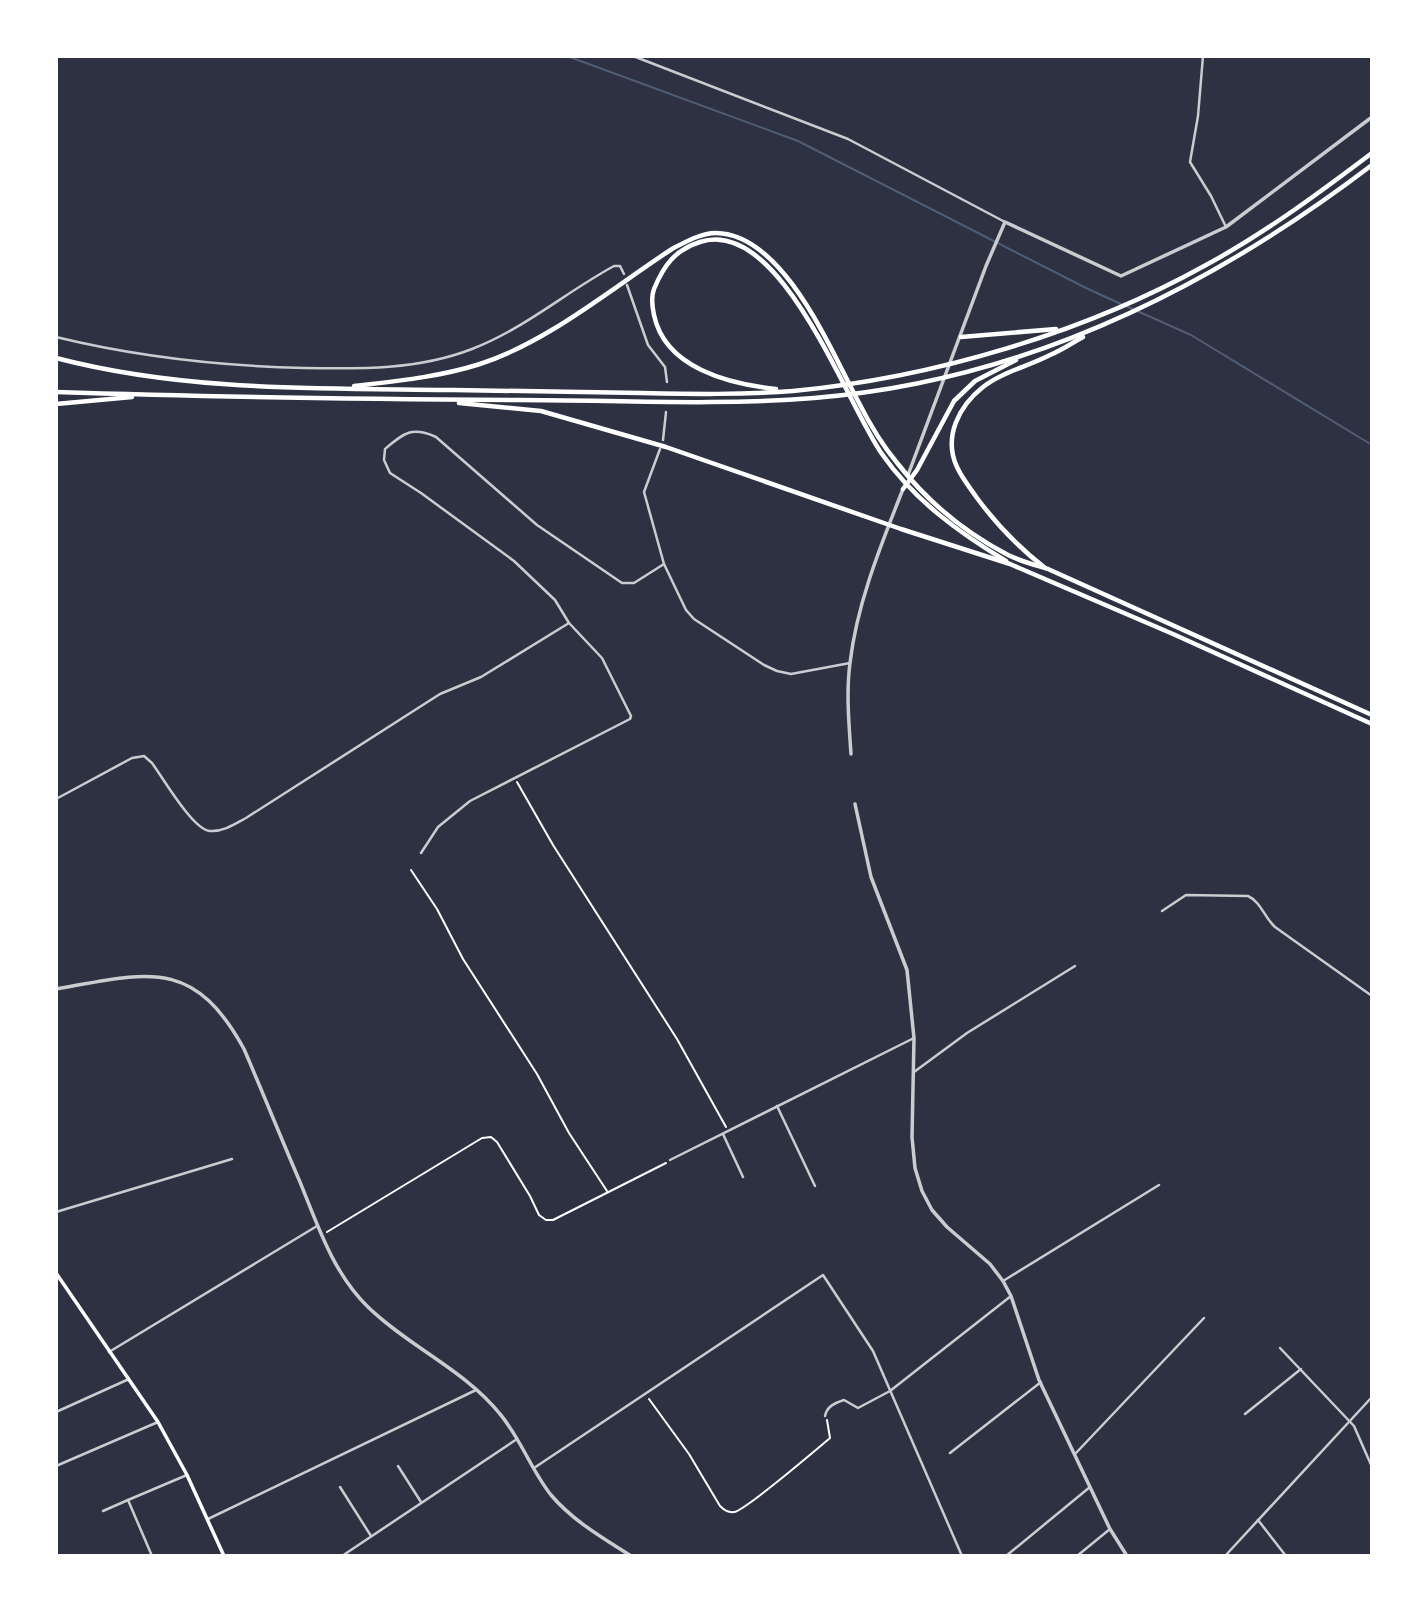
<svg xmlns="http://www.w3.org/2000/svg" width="1428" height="1612" viewBox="0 0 1428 1612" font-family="'PT Serif',serif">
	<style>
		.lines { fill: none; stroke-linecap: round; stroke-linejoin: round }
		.stream { stroke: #4f5d75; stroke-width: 2 }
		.path { stroke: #fff; stroke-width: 2 }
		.minor { stroke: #caccd0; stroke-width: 2.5 }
		.tertiary { stroke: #caccd0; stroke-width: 3.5 }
		.secondary { stroke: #fff; stroke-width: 3.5 }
		.trunk { stroke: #fff; stroke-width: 4.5 }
	</style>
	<rect width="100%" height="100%" fill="#2d3142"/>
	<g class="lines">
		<g class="stream">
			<polyline points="567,56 798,141 1086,288 1121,304"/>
			<polyline points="1126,306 1191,335 1372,445"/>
		</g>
		<g class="path">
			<polyline points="517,782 553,845 677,1039 726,1127"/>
			<polyline points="411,870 437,909 463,959 537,1074 569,1133 607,1191"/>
			<polyline points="327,1232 482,1138 491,1137 497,1142 530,1196 539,1215 546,1220 553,1220 666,1163"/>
			<path d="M649,1399L689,1454L720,1506C724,1510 728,1513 734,1512C744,1511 817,1449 830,1438L827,1420"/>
		</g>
		<g class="minor">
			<polyline points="633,56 848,139 1005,222"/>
			<polyline points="1203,56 1198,116 1190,162 1211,196 1226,227"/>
			<polyline points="627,285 648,345 665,367 667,382"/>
			<path d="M56,337C138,357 220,366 304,368C361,369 418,370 472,349C524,329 566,292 614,266H620L624,274"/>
			<polyline points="663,440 666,412"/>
			<polyline points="660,449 644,492 664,564"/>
			<path d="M56,799L132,758L144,756L152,763C163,778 193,830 210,831C223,832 235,824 246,818L440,694L481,677L569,623"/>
			<path d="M421,853L438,827L470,801L630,719L631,716L602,658L569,623L555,600L514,561L421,493L390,473L384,460L385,449C404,433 412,426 436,437L537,525L622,583H634L664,564L686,610L694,619L764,665L777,671L791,674L850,663"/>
			<path d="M1162,911L1186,895L1248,896C1261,902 1264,917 1275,927L1372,996"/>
			<polyline points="914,1072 967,1033 1075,966"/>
			<polyline points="777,1106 815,1186"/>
			<polyline points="723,1134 743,1177"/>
			<polyline points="670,1160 914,1038"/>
			<polyline points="56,1212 232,1159"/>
			<polyline points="1003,1281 1159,1185"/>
			<polyline points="1280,1348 1354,1426 1372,1467"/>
			<polyline points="109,1352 317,1226"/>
			<polyline points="56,1412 129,1379"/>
			<polyline points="1245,1414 1301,1369"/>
			<path d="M825,1416C827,1406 835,1403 844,1400L858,1408L890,1391L1011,1296"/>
			<polyline points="950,1453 1041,1382"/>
			<polyline points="1075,1454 1204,1318"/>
			<polyline points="56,1466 158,1422"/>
			<polyline points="398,1466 421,1502"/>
			<polyline points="534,1468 823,1275 873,1351 962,1556"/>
			<polyline points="340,1487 371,1536"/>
			<polyline points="103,1511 128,1500"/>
			<polyline points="208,1519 476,1390"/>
			<polyline points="1258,1520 1286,1556"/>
			<polyline points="152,1556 128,1500 187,1475"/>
			<polyline points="342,1556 517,1439"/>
			<polyline points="1006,1556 1090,1487"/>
			<polyline points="1077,1556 1110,1529"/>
			<polyline points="1225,1556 1372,1397"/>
		</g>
		<g class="tertiary">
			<polyline points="908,475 986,266 1005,222 1121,276 1226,227 1372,117"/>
			<path d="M851,754C849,724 846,693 850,663C857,603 881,545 903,489"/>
			<polyline points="855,804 871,877 907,970 914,1038 912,1137 915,1168 922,1191 932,1210 947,1227 990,1264 1003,1281 1011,1296 1039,1380 1110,1529 1127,1556"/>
			<path d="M56,989C147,973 193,956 244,1049C263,1093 281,1138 300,1182C318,1226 333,1273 368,1307C408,1346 465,1370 500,1414C521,1439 531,1470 551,1495C573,1521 603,1538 631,1556"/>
		</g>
		<polyline class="secondary" points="56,1273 158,1422 187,1475 224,1556"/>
		<g class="trunk">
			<polyline points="961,337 1056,329"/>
			<path d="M56,358C186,392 320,388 454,390C516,391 578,392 641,393C691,394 742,395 793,391C932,378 1084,333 1206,265C1265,233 1319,193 1372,153"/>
			<path d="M354,386C397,381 439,377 480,364C548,342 612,288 672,249C685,242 701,233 716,233C784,234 831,351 858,401C869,423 882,445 898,464C927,501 966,533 1008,555C1020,561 1035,565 1048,569L1372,715"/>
			<path d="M776,389C729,384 665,368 654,315C652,306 651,297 654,289C664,265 675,250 700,242C781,216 846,403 882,454C914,500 958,532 1006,561"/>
			<path d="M56,392C210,397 364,399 518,400C616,400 715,406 814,398C1021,382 1209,289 1372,165"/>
			<polyline points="459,403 541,411 666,447 901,529 1010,564 1173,634 1372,724"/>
			<polyline points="56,404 132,397"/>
			<polyline points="903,489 917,470 954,401 975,381 1016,360"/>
			<path d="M1044,567C1018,547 997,525 977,498C970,488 962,478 957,467C943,437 959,406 983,387C1002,372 1029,366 1050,355C1062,350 1072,343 1083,337"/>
		</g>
	</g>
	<rect width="1428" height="1612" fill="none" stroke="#ffffff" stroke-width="116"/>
</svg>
